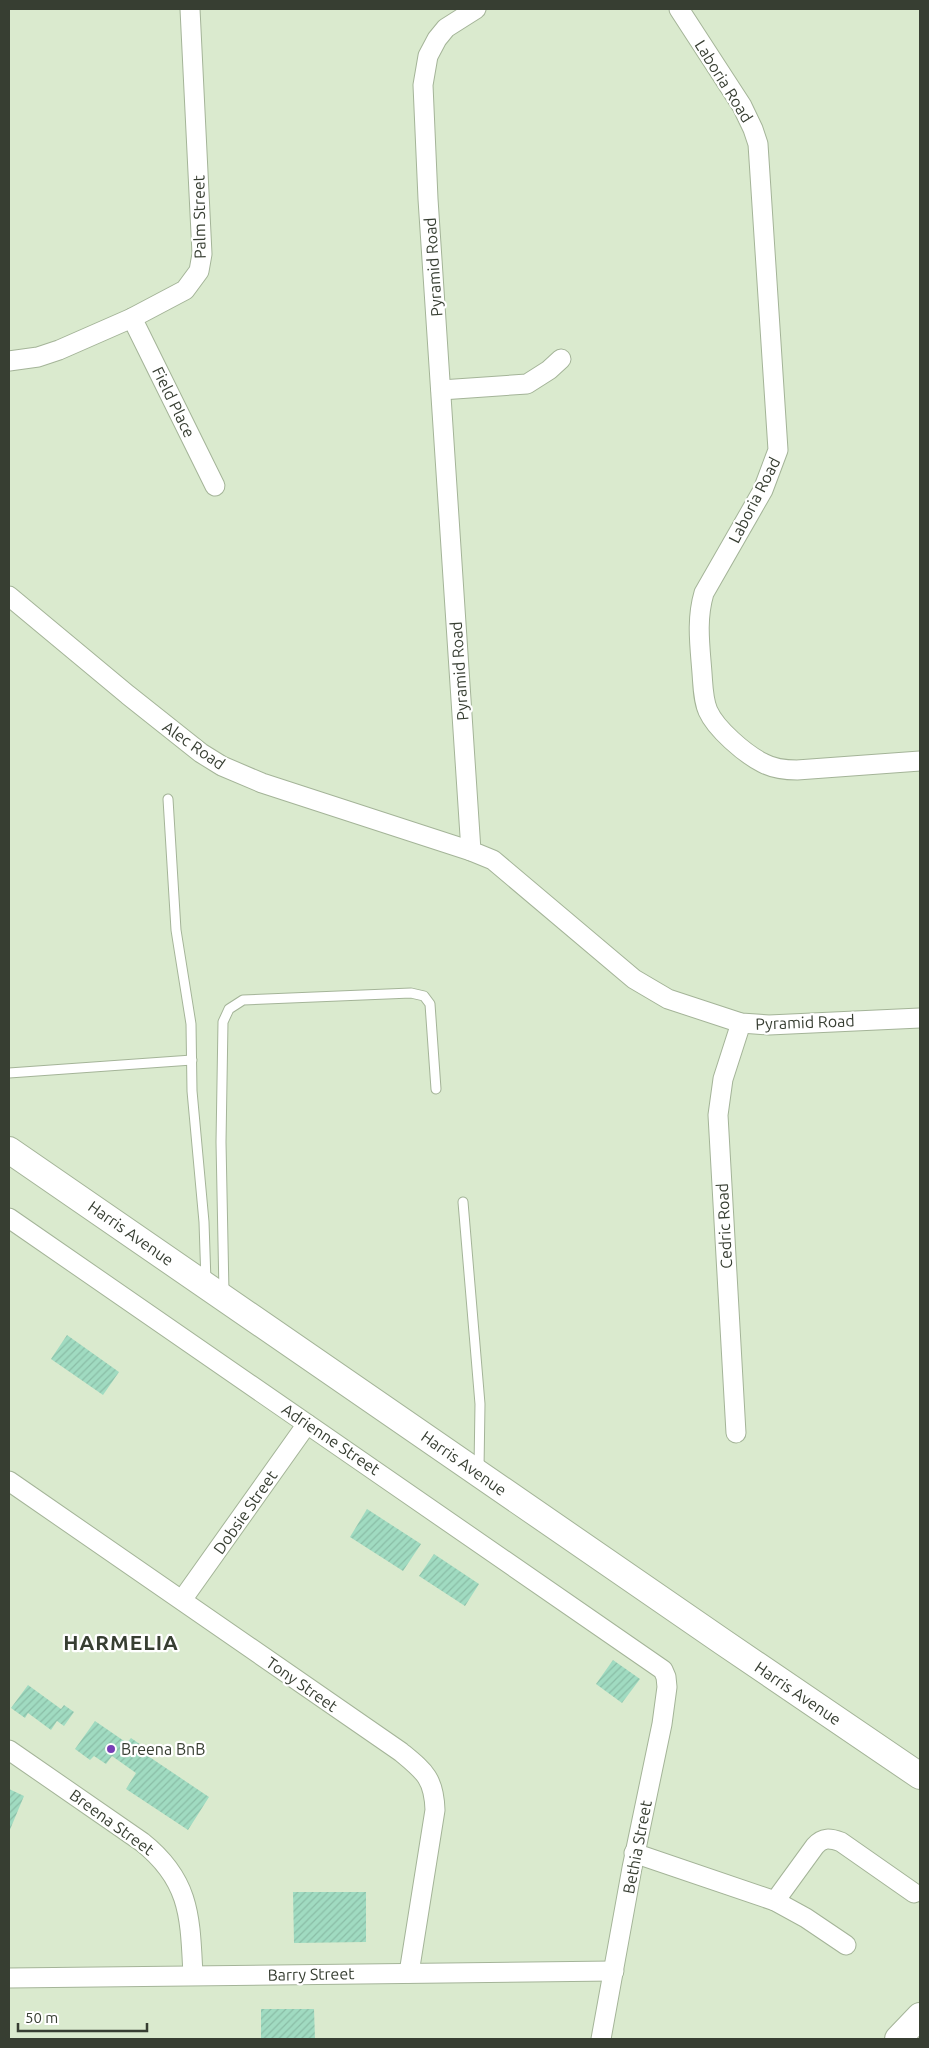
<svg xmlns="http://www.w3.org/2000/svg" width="929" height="2048" viewBox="0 0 929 2048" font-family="Ubuntu,sans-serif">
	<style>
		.building { fill: url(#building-hatch) }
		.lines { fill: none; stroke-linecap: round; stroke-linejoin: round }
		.lane-casing { stroke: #a4b498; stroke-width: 11 }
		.street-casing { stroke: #a4b498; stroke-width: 21 }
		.secondary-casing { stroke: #a4b498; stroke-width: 28 }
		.lane { stroke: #fff; stroke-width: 9 }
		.street { stroke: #fff; stroke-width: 19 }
		.secondary { stroke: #fff; stroke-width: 26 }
		.poi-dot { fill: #773fb6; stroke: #fff; stroke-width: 2 }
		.labels { text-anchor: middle; stroke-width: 4.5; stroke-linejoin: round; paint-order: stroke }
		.street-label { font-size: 16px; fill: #373e32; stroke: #fff }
		.poi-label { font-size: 16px; fill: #373e32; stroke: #fff; text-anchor: start }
		.district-label { font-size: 21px; font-weight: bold; letter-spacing: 1px; fill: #373e32; stroke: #fff }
	</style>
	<defs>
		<pattern id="building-hatch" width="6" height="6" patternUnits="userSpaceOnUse" patternTransform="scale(1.25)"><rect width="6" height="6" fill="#a0dbc1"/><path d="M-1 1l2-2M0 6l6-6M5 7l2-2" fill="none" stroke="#8abda6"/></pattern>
	</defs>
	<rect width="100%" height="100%" fill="#daeace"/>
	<g class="building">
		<polygon points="67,1335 119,1372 103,1395 51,1359"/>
		<polygon points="367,1509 421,1544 403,1571 350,1537"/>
		<polygon points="434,1554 479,1584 465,1606 419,1576"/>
		<polygon points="613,1660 640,1679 622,1703 596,1684"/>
		<polygon points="28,1685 61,1709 64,1705 74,1712 64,1726 57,1721 51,1730 28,1713 25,1718 11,1708"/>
		<polygon points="95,1721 127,1743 131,1738 151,1752 148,1756 209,1797 188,1830 126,1789 136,1773 112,1756 106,1764 94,1756 90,1760 75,1749"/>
		<polygon points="9,1789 24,1796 9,1832"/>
		<polygon points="293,1892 366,1892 366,1942 294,1943"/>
		<polygon points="261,2009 314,2009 315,2039 261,2039"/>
	</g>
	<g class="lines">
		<defs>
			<g id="lane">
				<polyline points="168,799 176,930 191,1024 192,1091 204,1222 206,1282"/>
				<polyline points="9,1073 192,1060"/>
				<polyline points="463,1202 480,1404 479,1468"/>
				<polyline points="224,1293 221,1142 223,1022 229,1009 243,1000 411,993 424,996 430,1004 436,1089"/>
			</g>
			<g id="street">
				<polyline points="476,9 446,28 437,39 428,56 423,85 428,199 471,851 493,860 634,979 668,999 741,1023 769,1025 920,1018"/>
				<path d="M679,9L742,106L753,129L758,144L778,450L763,490L704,593C696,620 700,646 702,673C703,686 703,700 708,711C716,729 745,754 763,763C774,769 785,770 797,770L920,761"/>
				<polyline points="132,318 215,486"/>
				<polyline points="9,361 38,357 59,350 132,318 185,290 199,271 202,254 190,9"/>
				<polyline points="441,390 527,384 549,370 561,359"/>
				<polyline points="9,596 128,695 201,753 222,766 262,783 471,851"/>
				<polyline points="9,1218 663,1670 666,1677 667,1687 662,1724 632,1868 601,2039"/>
				<polyline points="736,1433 718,1115 723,1079 741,1023"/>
				<path d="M9,1481L401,1752C424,1771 434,1778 435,1810L409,1973"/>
				<polyline points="182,1600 307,1424"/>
				<path d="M9,1750L142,1842C191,1881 190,1918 193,1975"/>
				<polyline points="634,1853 775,1901 806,1918 846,1945"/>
				<path d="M775,1901L815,1846C823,1837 830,1838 841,1842L914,1893"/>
				<polyline points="9,1978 614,1971"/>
			</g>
			<g id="secondary">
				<polyline points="9,1150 723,1642 920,1776"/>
				<polyline points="898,2039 920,2016"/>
			</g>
		</defs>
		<use href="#lane" class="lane-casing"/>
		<use href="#street" class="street-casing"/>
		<use href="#secondary" class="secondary-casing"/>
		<use href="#lane" class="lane"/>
		<use href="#street" class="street"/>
		<use href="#secondary" class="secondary"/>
	</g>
	<circle class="poi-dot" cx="111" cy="1749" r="5"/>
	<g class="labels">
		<g class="street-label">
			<text transform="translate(724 81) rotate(58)" y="6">Laboria Road</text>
			<text transform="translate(199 217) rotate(-91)" y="6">Palm Street</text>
			<text transform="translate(433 267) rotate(-94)" y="6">Pyramid Road</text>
			<text transform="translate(174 402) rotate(64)" y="6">Field Place</text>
			<text transform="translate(754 500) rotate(-63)" y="6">Laboria Road</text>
			<text transform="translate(459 671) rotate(-94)" y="6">Pyramid Road</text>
			<text transform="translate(194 745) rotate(35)" y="6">Alec Road</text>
			<text transform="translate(805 1022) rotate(-2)" y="6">Pyramid Road</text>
			<text transform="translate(724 1226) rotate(-93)" y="6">Cedric Road</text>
			<text transform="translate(131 1233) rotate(35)" y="6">Harris Avenue</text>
			<text transform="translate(331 1439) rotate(34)" y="6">Adrienne Street</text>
			<text transform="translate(464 1463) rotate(35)" y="6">Harris Avenue</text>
			<text transform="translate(245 1512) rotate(-55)" y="6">Dobsie Street</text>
			<text transform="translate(302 1684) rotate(35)" y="6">Tony Street</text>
			<text transform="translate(798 1693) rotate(34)" y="6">Harris Avenue</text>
			<text transform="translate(112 1822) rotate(36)" y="6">Breena Street</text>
			<text transform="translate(637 1847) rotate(-79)" y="6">Bethia Street</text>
			<text transform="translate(311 1974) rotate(-1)" y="6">Barry Street</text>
		</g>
		<g class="poi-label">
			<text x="121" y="1755">Breena BnB</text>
		</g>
		<g class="district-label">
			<text x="121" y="1650">HARMELIA</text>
		</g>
	</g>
	<rect width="929" height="2048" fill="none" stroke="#373e32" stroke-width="20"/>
	<path d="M18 2023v8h129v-8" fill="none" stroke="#373e32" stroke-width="2.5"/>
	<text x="25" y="2023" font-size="15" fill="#373e32" stroke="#ffffff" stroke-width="4" paint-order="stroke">50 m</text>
</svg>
